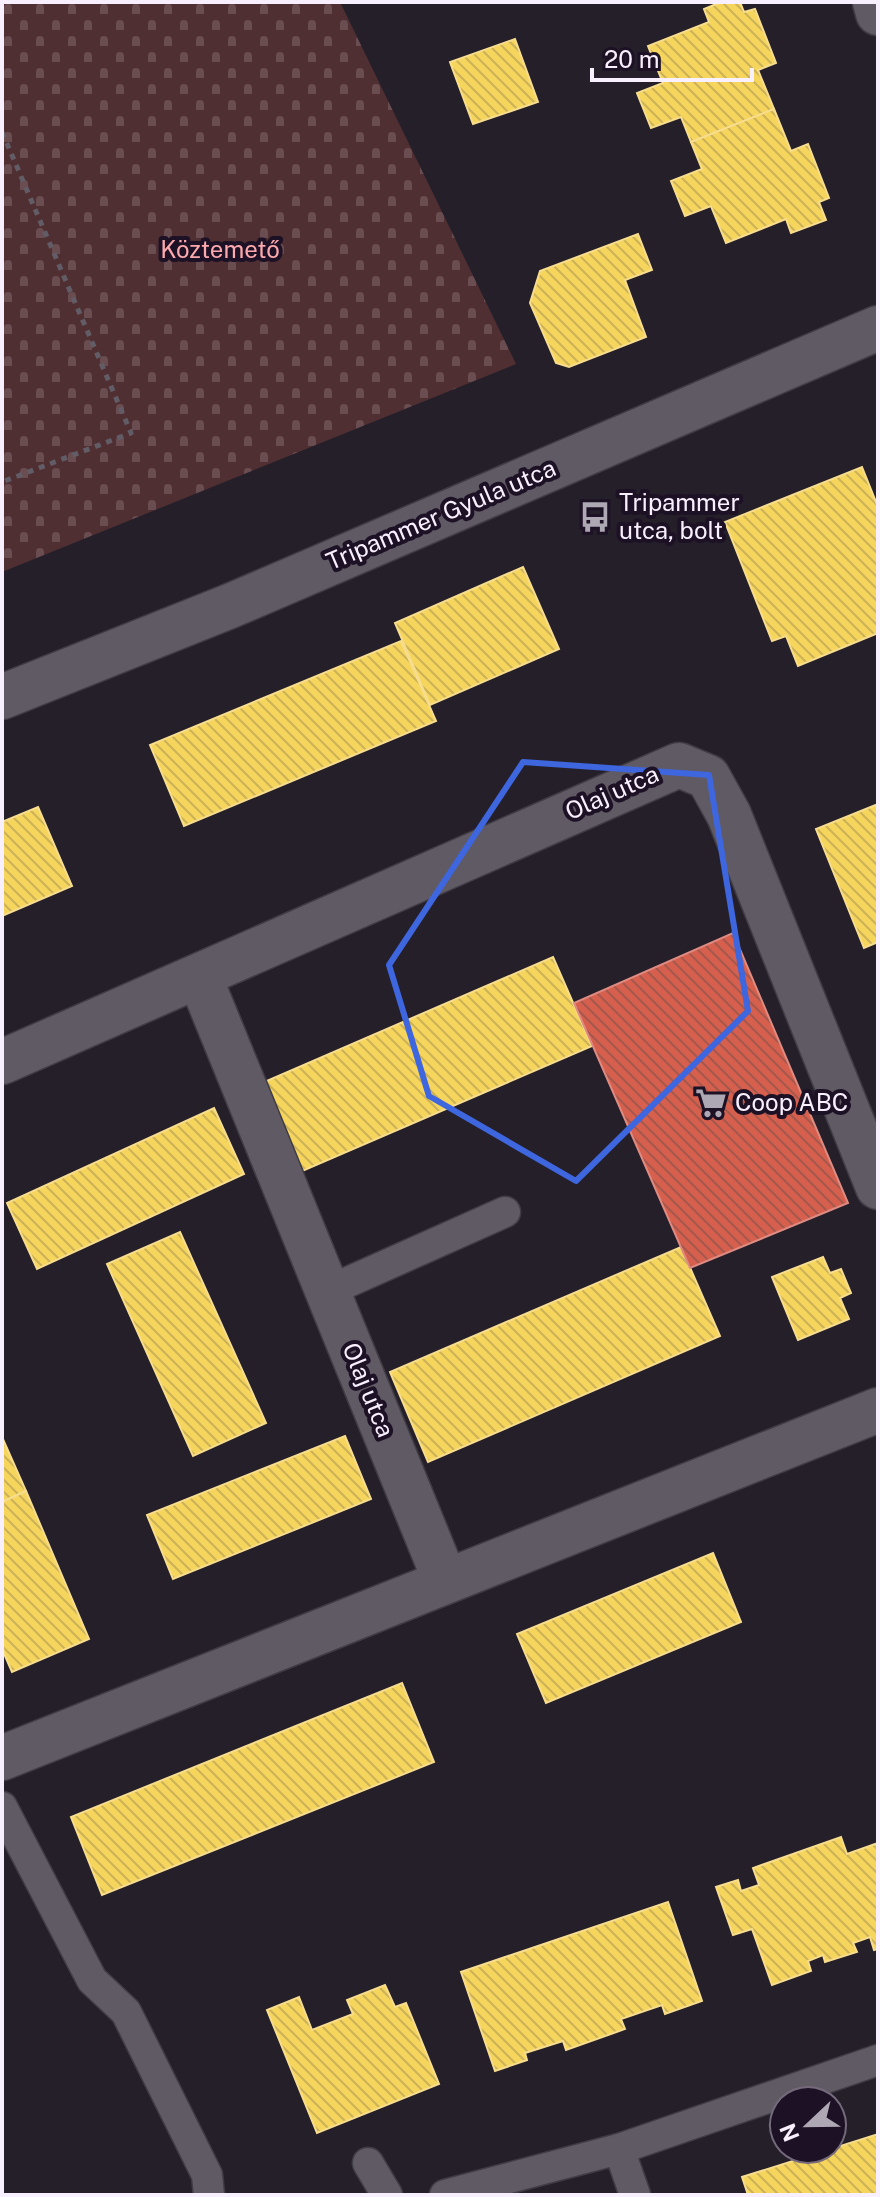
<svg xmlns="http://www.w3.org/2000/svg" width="880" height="2197" viewBox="0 0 880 2197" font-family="'Public Sans',sans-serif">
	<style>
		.cemetery { fill: url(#cemetery-stones) }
		.homes { fill: url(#homes-back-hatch); stroke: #f7dd8d; stroke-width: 2 }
		.shops { fill: url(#shops-back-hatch); stroke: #e08b82; stroke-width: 2 }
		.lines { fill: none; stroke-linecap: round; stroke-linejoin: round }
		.service-casing { stroke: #403c45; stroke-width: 33 }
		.minor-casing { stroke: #403c45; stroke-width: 47 }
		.path { stroke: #615c65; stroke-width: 5; stroke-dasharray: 6 6; stroke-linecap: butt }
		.service { stroke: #605a64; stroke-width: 30 }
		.minor { stroke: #605a64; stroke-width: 44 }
		.marked { fill: none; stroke: #3e66de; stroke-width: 6; stroke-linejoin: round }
		.labels { text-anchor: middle; stroke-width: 8; stroke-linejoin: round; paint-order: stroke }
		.park-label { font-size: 24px; fill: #fca9ad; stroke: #1d1125 }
		.poi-label { font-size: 24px; fill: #f8f0fe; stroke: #1d1125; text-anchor: start }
		.street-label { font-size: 24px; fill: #f8f0fe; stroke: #1d1125 }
	</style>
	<defs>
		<pattern id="cemetery-stones" width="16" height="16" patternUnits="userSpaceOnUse" patternTransform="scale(2)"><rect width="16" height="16" fill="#502f32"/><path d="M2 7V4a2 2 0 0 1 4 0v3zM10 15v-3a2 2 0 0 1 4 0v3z" fill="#6a4d51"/></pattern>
		<pattern id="homes-back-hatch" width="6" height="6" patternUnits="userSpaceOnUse" patternTransform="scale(2)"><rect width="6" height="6" fill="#f6d55c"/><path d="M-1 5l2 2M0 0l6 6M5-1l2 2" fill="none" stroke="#cbb258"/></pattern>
		<pattern id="shops-back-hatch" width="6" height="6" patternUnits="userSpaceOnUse" patternTransform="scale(2)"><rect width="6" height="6" fill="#d6604d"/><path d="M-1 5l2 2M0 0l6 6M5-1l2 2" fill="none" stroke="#a5584d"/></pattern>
	</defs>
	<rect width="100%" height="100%" fill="#251f2a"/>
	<polygon class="cemetery" points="2,2 340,2 516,364 2,572"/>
	<g class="homes">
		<polygon points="721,2 740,2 744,12 755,9 776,63 758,70 774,109 691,142 681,117 651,128 637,93 663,83 648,46 709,22 704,9"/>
		<polygon points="515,39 538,102 473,124 450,62"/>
		<polygon points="774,109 791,151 808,144 829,198 819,202 826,220 791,233 786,219 726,243 711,206 685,216 671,181 702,169 691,142"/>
		<polygon points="638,234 652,270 625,280 646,337 569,367 556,363 530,303 540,271"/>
		<polygon points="862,467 878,507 878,633 798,666 786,636 772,641 725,522"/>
		<polygon points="523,567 559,649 430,705 395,623"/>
		<polygon points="401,641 436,721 184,826 150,745"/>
		<polygon points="878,804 878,942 864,948 816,829"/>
		<polygon points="38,807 72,886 2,916 2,822"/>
		<polygon points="553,957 592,1046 300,1172 262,1083"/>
		<polygon points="214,1108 244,1174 37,1269 7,1203"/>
		<polygon points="180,1232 266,1423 193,1456 107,1264"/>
		<polygon points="681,1247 720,1336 428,1462 390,1372"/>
		<polygon points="823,1257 830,1273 841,1269 851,1293 840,1298 849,1319 798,1340 772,1277"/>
		<polygon points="345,1436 371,1499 173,1579 147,1515"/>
		<polygon points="2,1437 26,1491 2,1502"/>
		<polygon points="26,1491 89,1639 12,1672 2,1649 2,1502"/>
		<polygon points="713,1553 741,1622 546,1703 517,1634"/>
		<polygon points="402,1683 434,1762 102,1895 71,1817"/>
		<polygon points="841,1837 847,1854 878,1843 878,1949 874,1950 870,1937 853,1943 857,1952 825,1962 823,1955 808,1961 811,1971 772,1985 752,1929 733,1935 716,1887 738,1880 741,1891 759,1885 753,1868"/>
		<polygon points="668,1902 702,2001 665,2014 662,2005 621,2019 625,2029 566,2050 563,2041 525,2053 527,2060 495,2071 461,1972"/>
		<polygon points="385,1985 395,2007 406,2003 439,2084 317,2133 267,2010 299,1997 312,2030 353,2014 347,2000"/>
		<polygon points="878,2134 878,2195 748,2195 742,2177"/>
	</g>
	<polygon class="shops" points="733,933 848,1203 690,1268 574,1003"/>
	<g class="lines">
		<defs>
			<g id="service">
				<polyline points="328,1291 505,1212"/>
				<polyline points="2,1807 92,1980 126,2012 207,2175 209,2195"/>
				<polyline points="619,2149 635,2195"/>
				<polyline points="368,2163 387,2195"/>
				<polyline points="445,2195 619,2149 878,2060"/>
			</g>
			<g id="minor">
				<polyline points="875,2 878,13"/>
				<polyline points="2,697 230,606 878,328"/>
				<polyline points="200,978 445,1580"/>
				<polyline points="2,1062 679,765 708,777 729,815 878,1187"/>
				<polyline points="2,1758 878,1410"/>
			</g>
		</defs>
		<use href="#service" class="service-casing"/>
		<use href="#minor" class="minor-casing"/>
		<polyline class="path" points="2,132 131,433 2,482"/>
		<use href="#service" class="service"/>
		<use href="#minor" class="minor"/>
	</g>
	<path class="marked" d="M523,762L709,775L748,1011L576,1181L429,1096L389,965Z"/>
	<defs>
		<symbol id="bus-bare" viewBox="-9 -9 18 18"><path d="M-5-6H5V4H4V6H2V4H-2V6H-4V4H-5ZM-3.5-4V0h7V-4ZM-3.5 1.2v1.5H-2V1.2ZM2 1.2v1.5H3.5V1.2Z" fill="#aea7b4" stroke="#1d1125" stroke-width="2.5" paint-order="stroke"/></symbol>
		<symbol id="supermarket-bare" viewBox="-9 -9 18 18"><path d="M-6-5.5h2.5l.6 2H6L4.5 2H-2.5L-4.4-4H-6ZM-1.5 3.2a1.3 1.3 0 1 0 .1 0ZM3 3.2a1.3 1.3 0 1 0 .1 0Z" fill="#aea7b4" stroke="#1d1125" stroke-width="2.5" paint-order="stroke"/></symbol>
	</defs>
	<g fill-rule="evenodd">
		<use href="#bus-bare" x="573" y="495" width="44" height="44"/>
		<use href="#supermarket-bare" x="689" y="1081" width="44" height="44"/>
	</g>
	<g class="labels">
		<g class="park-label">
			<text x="220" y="258">Köztemető</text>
		</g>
		<g class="poi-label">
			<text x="619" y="511">Tripammer<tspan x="619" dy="28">utca, bolt</tspan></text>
			<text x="735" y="1111">Coop ABC</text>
		</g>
		<g class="street-label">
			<text transform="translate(441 515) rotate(-23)" y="8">Tripammer Gyula utca</text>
			<text transform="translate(612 793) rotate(-24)" y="8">Olaj utca</text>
			<text transform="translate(368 1390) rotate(68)" y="8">Olaj utca</text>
		</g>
	</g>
	<rect width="880" height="2197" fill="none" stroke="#f8f0fe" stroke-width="8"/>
	<g transform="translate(808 2125) rotate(248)"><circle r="38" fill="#1d1125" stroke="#756a7c" stroke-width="2"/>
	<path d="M0-6L14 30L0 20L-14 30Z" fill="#aea7b4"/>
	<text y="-12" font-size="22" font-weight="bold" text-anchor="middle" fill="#f8f0fe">N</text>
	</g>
	<path d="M592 68v12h160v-12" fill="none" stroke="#f8f0fe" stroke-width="4"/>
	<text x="604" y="68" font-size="24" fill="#f8f0fe" stroke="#1d1125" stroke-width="6" paint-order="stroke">20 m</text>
</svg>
